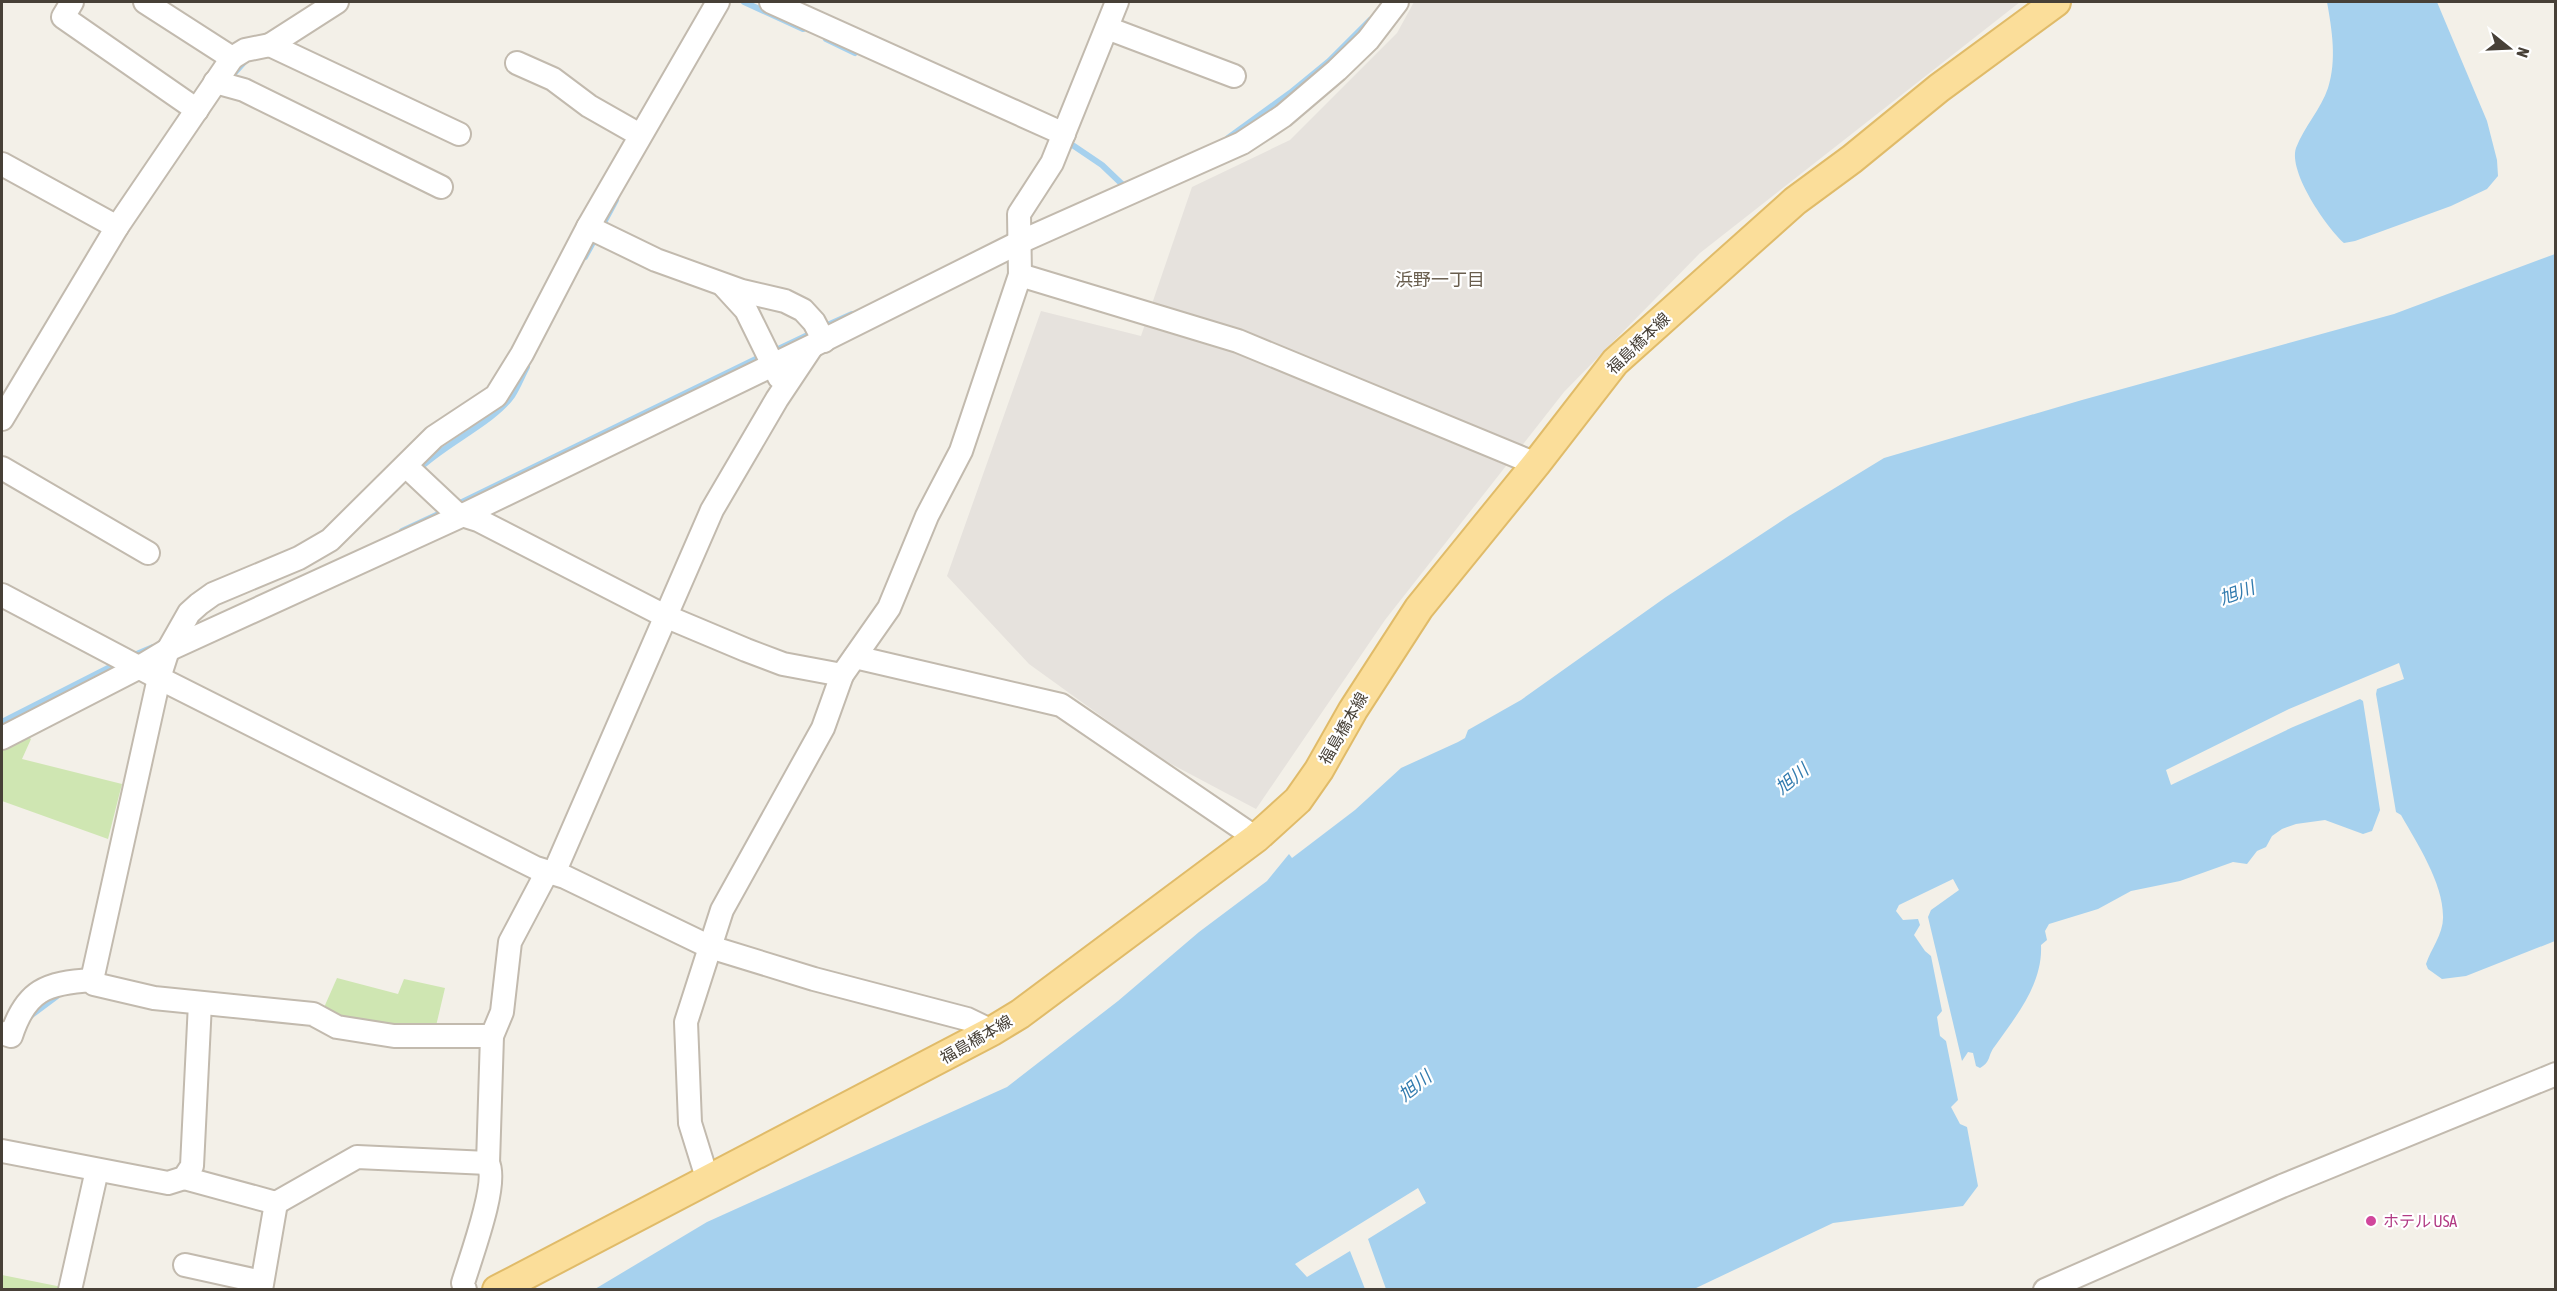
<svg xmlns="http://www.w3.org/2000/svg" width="2557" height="1291" viewBox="0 0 2557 1291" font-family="'Asap Condensed','Noto Sans JP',sans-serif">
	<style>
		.industrial { fill: #e6e2dd }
		.green { fill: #cfe6b2 }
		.water { fill: #a6d1ee }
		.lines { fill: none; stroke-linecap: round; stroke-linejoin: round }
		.stream { stroke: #a6d1ee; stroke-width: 6 }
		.minor-casing { stroke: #c2baae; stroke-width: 26 }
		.major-casing { stroke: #e0bb69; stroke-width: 32 }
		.minor { stroke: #fff; stroke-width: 22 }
		.major { stroke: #fbde9a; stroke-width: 28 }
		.hotel-dot { fill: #d1479c; stroke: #fff; stroke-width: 2 }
		.labels { text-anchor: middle; stroke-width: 4.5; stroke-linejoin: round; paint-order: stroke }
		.street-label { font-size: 16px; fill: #474037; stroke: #fff }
		.hotel-label { font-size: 16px; fill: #b23c85; stroke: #fff; text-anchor: start }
		.neighbourhood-label { font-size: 18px; fill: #695e4e; stroke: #fff }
		.water-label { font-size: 18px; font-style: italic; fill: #337caf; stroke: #fff }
	</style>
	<rect width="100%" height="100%" fill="#f3f0e8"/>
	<polygon class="industrial" points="1414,2 2020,2 1700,253 1564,392 1385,620 1256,809 1158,757 1029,664 947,576 1041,311 1141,336 1192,187 1290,140 1397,33"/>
	<g class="green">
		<polygon points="25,734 31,739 22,759 122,784 108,839 2,801 2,745"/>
		<polygon points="337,978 398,994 404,979 445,988 436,1026 393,1026 322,1012"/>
		<polygon points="2,1275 67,1288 2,1289"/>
	</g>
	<g class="water">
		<path d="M2327,2H2437L2487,121L2497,160L2498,176L2487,189L2451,206L2355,241L2344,243C2327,228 2288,172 2296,148C2304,127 2321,109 2328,88C2337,60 2332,30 2327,2Z"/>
		<path d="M2555,254V941L2466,976L2442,979L2428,969L2426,964C2431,949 2444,933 2443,916C2443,883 2417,843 2401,815L2396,812L2376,694L2377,689L2404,679L2399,663L2289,709L2166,770L2171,785L2293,727L2360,699L2363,701L2380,810L2372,831L2363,834L2325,820L2296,824L2282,829L2272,836L2266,847L2257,851L2247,864L2233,862L2180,881L2131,891L2098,909L2049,924L2045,931L2047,940L2041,945C2043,984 2016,1016 1995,1046C1987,1056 1992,1061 1980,1068L1976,1066L1973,1053L1968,1052L1962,1061L1928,917L1931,910L1959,890L1953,879L1899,905L1896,911L1903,920L1918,919L1920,925L1914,935L1925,951L1931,956L1942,1011L1937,1017L1940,1036L1946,1041L1958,1100L1951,1107L1960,1124L1967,1127L1978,1186L1963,1206L1833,1223L1694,1289H1386L1368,1239L1426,1203L1418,1188L1295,1264L1307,1277L1350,1251L1365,1289H595L707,1222L1007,1087L1118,1001L1199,932L1267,881L1289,854L1292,858L1355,810L1401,768L1458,742L1465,738L1468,730L1521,700L1666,597L1789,516L1884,458L2082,400L2394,314Z"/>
	</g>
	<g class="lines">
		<g class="stream">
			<polyline points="744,2 803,29"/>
			<polyline points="826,39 855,53"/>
			<polyline points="230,78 247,59"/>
			<polyline points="1228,138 1290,93 1329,61 1370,20"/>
			<polyline points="1068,142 1102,165 1124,186"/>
			<polyline points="601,228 616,200"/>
			<polyline points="585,257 596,237"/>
			<polyline points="823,327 852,314"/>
			<polyline points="772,352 814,332"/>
			<path d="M417,471C442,445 493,423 512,396C518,387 522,376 527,367"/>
			<polyline points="456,505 762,356"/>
			<polyline points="402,531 447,510"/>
			<polyline points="132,656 153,647"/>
			<polyline points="2,722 118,663"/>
			<polyline points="29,1017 57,996"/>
		</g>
		<defs>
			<g id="minor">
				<polyline points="72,2 63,17 197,110"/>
				<polyline points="145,2 232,58 245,50 270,45 459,134"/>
				<polyline points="771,2 1064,134"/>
				<polyline points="1107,28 1234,76"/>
				<polyline points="270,45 337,2"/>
				<polyline points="517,63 553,79 589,106 640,135"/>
				<polyline points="215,82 244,90 441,187"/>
				<polyline points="2,164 117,227 232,58"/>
				<polyline points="588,227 656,260 742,291 785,301 803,310 814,322 824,341"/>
				<polyline points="1020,275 1238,341 1536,464"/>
				<polyline points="724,286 746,310 779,377"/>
				<polyline points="2,419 117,227"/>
				<polyline points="406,466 456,513 478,520 665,616 746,650 783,664 842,675"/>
				<polyline points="2,468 148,553"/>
				<polyline points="2,595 159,678 536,868 565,877 710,947 814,979 967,1019 992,1031"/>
				<polyline points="855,657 1061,705 1256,838"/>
				<polyline points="2,738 138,668 168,650 461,516 812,346 1020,242 1242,143 1283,116 1337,70 1368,40 1397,2"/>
				<polyline points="554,873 712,510 777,399 811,348"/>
				<polyline points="92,980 159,678 168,650 189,613 199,604 213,594 299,558 330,540 434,437 496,396 522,354 588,227 718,2"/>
				<path d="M2,1033L11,1036C26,990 46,983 92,980L94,984L154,998L313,1014L337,1027L394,1036H492"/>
				<polyline points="2,1151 168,1183 184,1178 192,1166 200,1003"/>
				<polyline points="184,1178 276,1203 357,1157 488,1163"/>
				<polyline points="708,1181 690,1123 686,1022 722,910 823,728 842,675 889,608 927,516 961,451 1020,275 1019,214 1052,163 1117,2"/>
				<polyline points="185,1265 262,1282"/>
				<polyline points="70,1290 97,1170"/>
				<polyline points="261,1290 276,1203"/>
				<path d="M465,1290L463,1283C470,1259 499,1183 488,1163L492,1036L502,1012L510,942L547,872"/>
				<polyline points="2045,1290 2282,1186 2556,1074"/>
			</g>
			<polyline id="major" points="497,1290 992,1031 1020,1014 1256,838 1298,800 1319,770 1353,710 1419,608 1536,464 1615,362 1795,201 1852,159 1939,88 2056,2"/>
		</defs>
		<use href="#minor" class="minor-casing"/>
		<use href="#major" class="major-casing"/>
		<use href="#minor" class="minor"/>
		<use href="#major" class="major"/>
	</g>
	<circle class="hotel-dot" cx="2371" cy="1221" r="6"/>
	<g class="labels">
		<g class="street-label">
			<text transform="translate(1638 343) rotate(-44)" y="6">福島橋本線</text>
			<text transform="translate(1343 728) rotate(-60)" y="6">福島橋本線</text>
			<text transform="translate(976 1039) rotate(-30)" y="6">福島橋本線</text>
		</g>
		<g class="hotel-label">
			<text x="2383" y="1227">ホテル USA</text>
		</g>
		<g class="neighbourhood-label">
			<text x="1440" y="286">浜野一丁目</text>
		</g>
		<g class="water-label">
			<text transform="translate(2237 593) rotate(-20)" y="6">旭川</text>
			<text transform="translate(1792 779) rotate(-39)" y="6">旭川</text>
			<text transform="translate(1415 1086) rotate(-39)" y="6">旭川</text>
		</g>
	</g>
	<rect width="2557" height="1291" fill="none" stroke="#474037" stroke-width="6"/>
	<g transform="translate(2509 48) rotate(108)" stroke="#ffffff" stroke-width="4.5" paint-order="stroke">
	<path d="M0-4.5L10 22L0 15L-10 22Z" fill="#474037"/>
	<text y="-9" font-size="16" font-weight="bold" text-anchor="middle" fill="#474037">N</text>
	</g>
</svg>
